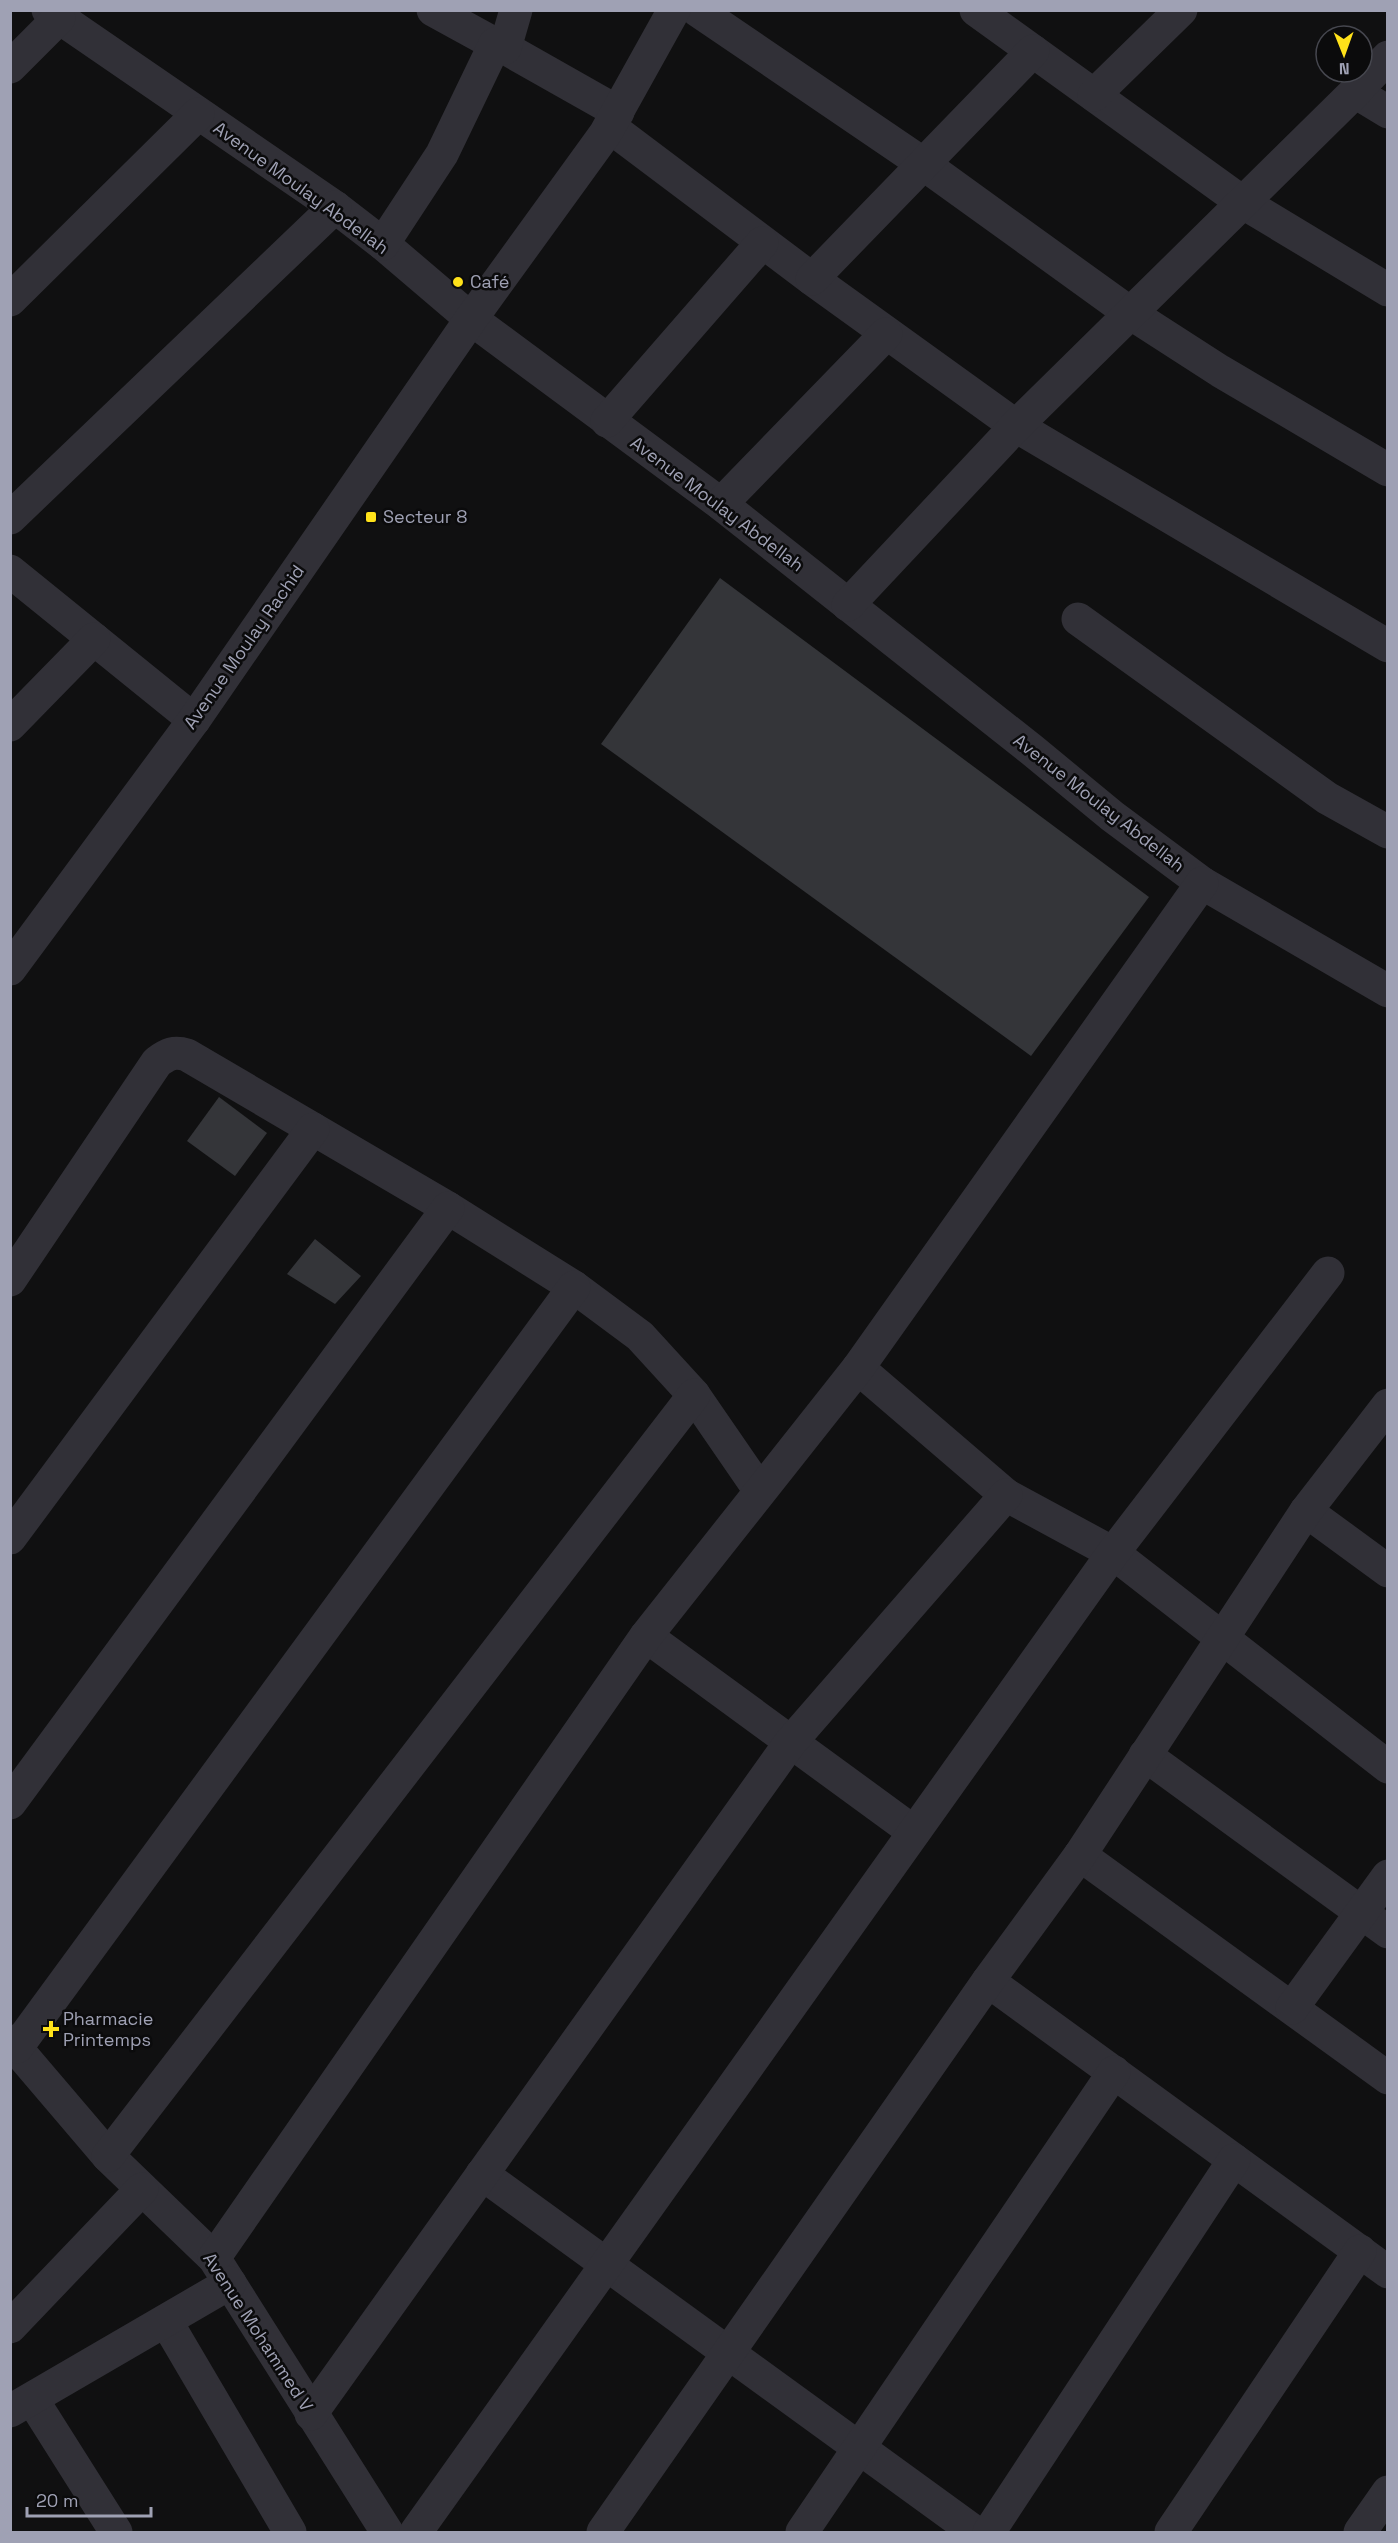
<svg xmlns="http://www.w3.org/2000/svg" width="1398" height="2543" viewBox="0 0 1398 2543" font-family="'Space Grotesk',sans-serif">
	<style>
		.building { fill: #343539 }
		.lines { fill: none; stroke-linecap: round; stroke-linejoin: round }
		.minor { stroke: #313037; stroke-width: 33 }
		.poi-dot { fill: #ffe21a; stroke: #0b0b0c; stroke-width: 2 }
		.labels { text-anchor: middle; stroke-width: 5; stroke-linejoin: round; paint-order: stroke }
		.street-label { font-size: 18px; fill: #9fa1b4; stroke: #0b0b0c }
		.poi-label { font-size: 18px; fill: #9fa1b4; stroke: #0b0b0c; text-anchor: start }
	</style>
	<rect width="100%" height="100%" fill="#101011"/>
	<g class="building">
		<polygon points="720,578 1149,897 1031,1056 601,744"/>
		<polygon points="219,1097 267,1133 235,1176 187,1141"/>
		<polygon points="315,1239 361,1276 335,1304 287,1274"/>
	</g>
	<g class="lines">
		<g class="minor">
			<polyline points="48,10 335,207 383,244 471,319 721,504 1032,750 1112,816 1202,883 1388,991"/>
			<polyline points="433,10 495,44"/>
			<polyline points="697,10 922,163 1130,313 1220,371 1388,470"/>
			<polyline points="976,10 1242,202 1388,290"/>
			<polyline points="505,48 618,112"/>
			<polyline points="10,67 59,18"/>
			<polyline points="1355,92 1388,112"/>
			<polyline points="1094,95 1181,10"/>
			<polyline points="610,127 812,279 1016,426 1388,646"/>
			<polyline points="383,244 442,154 495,44 505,48 516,10"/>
			<polyline points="812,279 1033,51"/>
			<polyline points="10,300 198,114"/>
			<polyline points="607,421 762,243"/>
			<polyline points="721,504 886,334"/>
			<polyline points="10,518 335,207"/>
			<polyline points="10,571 194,720"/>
			<polyline points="848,605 1016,426 1355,92 1388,57"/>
			<polyline points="1078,619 1327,798 1388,832"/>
			<polyline points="10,725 94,639"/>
			<polyline points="10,969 194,720 471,319 605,134 674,10"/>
			<path d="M10,1280L157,1062C168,1054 174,1051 187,1055L448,1208L574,1287L640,1336L694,1395L760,1491"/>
			<polyline points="858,1368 1006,1495 1113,1553 1388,1767"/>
			<polyline points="1306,1511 1388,1571"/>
			<polyline points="10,1538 313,1129"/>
			<polyline points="646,1636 914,1832"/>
			<polyline points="1145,1755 1388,1932"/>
			<polyline points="10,1803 448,1208"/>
			<polyline points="1080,1855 1388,2078"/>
			<polyline points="988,1981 1388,2272"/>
			<polyline points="1292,2008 1388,1876"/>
			<polyline points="10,2041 108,2156 214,2258 387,2532"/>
			<polyline points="17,2047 574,1287"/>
			<polyline points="108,2156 694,1395"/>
			<polyline points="482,2174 975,2532"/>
			<polyline points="214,2258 646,1636 858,1368 1202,883"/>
			<polyline points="166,2321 290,2532"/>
			<polyline points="10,2327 142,2189"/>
			<polyline points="32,2399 116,2532"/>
			<polyline points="10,2411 230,2283"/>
			<polyline points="311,2414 790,1743 1006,1495"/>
			<polyline points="416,2532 1113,1553 1328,1273"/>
			<polyline points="603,2532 988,1981 1080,1855 1306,1511 1388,1405"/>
			<polyline points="802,2532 1114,2072"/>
			<polyline points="989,2532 1234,2160"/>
			<polyline points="1171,2532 1360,2251"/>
			<polyline points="1360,2532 1388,2492"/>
		</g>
	</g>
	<g class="poi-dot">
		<circle cx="458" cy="282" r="6"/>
		<rect x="365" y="511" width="12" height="12" rx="3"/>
		<path d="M48 2020h6v6h6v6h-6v6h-6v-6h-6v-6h6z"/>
	</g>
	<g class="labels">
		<g class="street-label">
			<text transform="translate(301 188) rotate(36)" y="6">Avenue Moulay Abdellah</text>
			<text transform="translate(717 504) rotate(37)" y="6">Avenue Moulay Abdellah</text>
			<text transform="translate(244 647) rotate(-55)" y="6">Avenue Moulay Rachid</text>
			<text transform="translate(1099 803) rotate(38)" y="6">Avenue Moulay Abdellah</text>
			<text transform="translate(258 2332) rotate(57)" y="6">Avenue Mohammed V</text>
		</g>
		<g class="poi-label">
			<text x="470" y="288">Café</text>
			<text x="383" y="523">Secteur 8</text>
			<text x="63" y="2025">Pharmacie<tspan x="63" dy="21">Printemps</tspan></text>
		</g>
	</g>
	<rect width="1398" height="2543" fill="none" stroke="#9fa1b4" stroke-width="24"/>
	<g transform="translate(1344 54) rotate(179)"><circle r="28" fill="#0b0b0c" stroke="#46474f" stroke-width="1.5"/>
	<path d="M0-4.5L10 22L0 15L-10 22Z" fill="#ffe21a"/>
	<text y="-9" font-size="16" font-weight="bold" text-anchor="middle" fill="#9fa1b4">N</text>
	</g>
	<path d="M27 2507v9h124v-9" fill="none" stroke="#9fa1b4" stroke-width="3"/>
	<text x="36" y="2507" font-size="18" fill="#9fa1b4" stroke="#0b0b0c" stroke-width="4.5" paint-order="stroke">20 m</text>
</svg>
